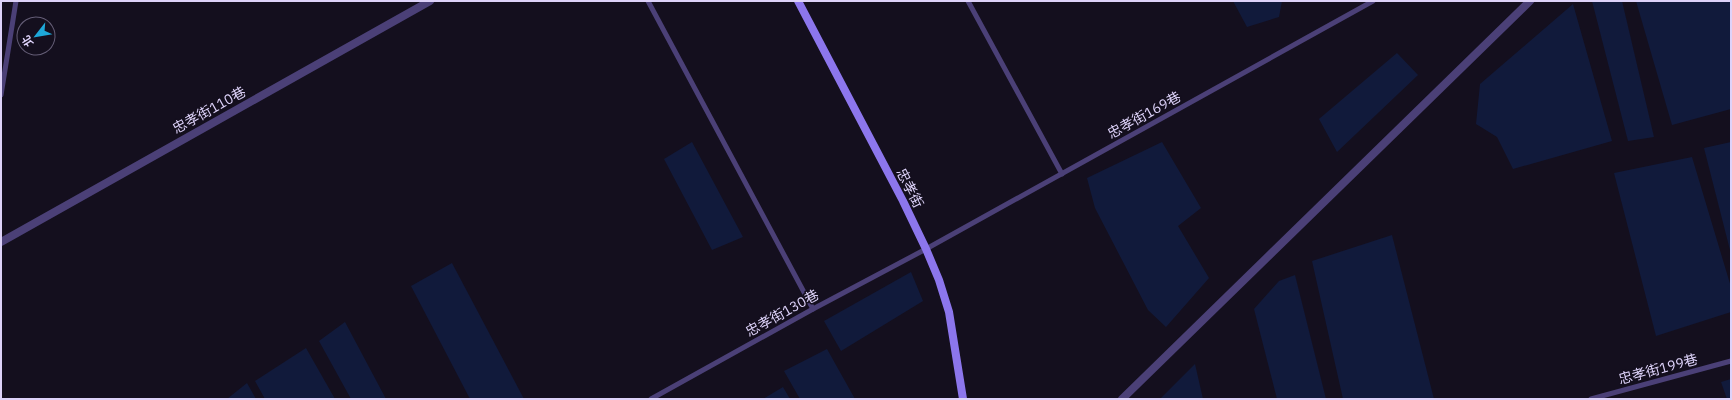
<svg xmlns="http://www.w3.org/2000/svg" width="1732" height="400" viewBox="0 0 1732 400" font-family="'IBM Plex Sans','Noto Sans TC',sans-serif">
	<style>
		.water { fill: #111a3b }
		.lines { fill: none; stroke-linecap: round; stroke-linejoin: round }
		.lane { stroke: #4b4077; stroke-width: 5 }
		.street { stroke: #4b4077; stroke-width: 8 }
		.secondary { stroke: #8c76ec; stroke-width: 8 }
		.labels { text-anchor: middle; stroke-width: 3; stroke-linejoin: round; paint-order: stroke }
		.street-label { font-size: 14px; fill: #ddd2f9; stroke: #140f1e }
	</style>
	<rect width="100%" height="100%" fill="#140f1e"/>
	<g class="water">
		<polygon points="1233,1 1282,1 1279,17 1247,27"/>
		<polygon points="1592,1 1622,1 1654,137 1628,141"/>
		<polygon points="1636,1 1731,1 1731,109 1672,125"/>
		<polygon points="1573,4 1612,141 1513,169 1497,137 1476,124 1480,84"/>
		<polygon points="1397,53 1418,75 1337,152 1319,119"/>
		<polygon points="692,142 743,237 712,250 664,159"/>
		<polygon points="1162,142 1201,208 1178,226 1209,278 1166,327 1148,310 1095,208 1087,178"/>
		<polygon points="1731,142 1731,254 1704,148"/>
		<polygon points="1692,157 1731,287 1731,312 1656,336 1614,173"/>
		<polygon points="1392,235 1434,399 1343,399 1312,261"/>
		<polygon points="452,263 524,399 470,399 411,286"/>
		<polygon points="911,272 923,301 841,351 824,321"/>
		<polygon points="1295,275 1326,399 1277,399 1254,309 1279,281"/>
		<polygon points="345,322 386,399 351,399 319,341"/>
		<polygon points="306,348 335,399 265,399 255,381"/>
		<polygon points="827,349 855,399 800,399 784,371"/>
		<polygon points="1195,364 1203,399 1160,399"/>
		<polygon points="1731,379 1731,399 1727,399 1721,382"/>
		<polygon points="247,383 256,399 227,399"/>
		<polygon points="783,387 790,399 763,399"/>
	</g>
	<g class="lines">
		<g class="lane">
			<polyline points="648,1 813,309"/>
			<polyline points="968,1 1062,174"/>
			<polyline points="1,95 16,1"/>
			<polyline points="651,399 813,309 926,249 1373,1"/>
			<polyline points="1591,399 1731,361"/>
		</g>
		<g class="street">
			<polyline points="1,242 430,1"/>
			<polyline points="1122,399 1530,1"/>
		</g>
		<polyline class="secondary" points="798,1 903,201 926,249 939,280 949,312 963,399"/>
	</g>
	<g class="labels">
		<g class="street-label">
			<text transform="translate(209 110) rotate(-29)" y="5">忠孝街110巷</text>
			<text transform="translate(1144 115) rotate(-29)" y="5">忠孝街169巷</text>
			<text transform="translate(910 188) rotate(63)" y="5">忠孝街</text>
			<text transform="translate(782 313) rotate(-29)" y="5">忠孝街130巷</text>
			<text transform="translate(1658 369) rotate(-15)" y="5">忠孝街199巷</text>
		</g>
	</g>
	<rect width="1732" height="400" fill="none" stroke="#ddd2f9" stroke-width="4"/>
	<g transform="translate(36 36) rotate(239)"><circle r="19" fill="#140f1e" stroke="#645d76"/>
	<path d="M0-3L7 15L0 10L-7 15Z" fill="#1ea8d9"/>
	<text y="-6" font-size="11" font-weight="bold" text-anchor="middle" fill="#ddd2f9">北</text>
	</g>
</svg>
